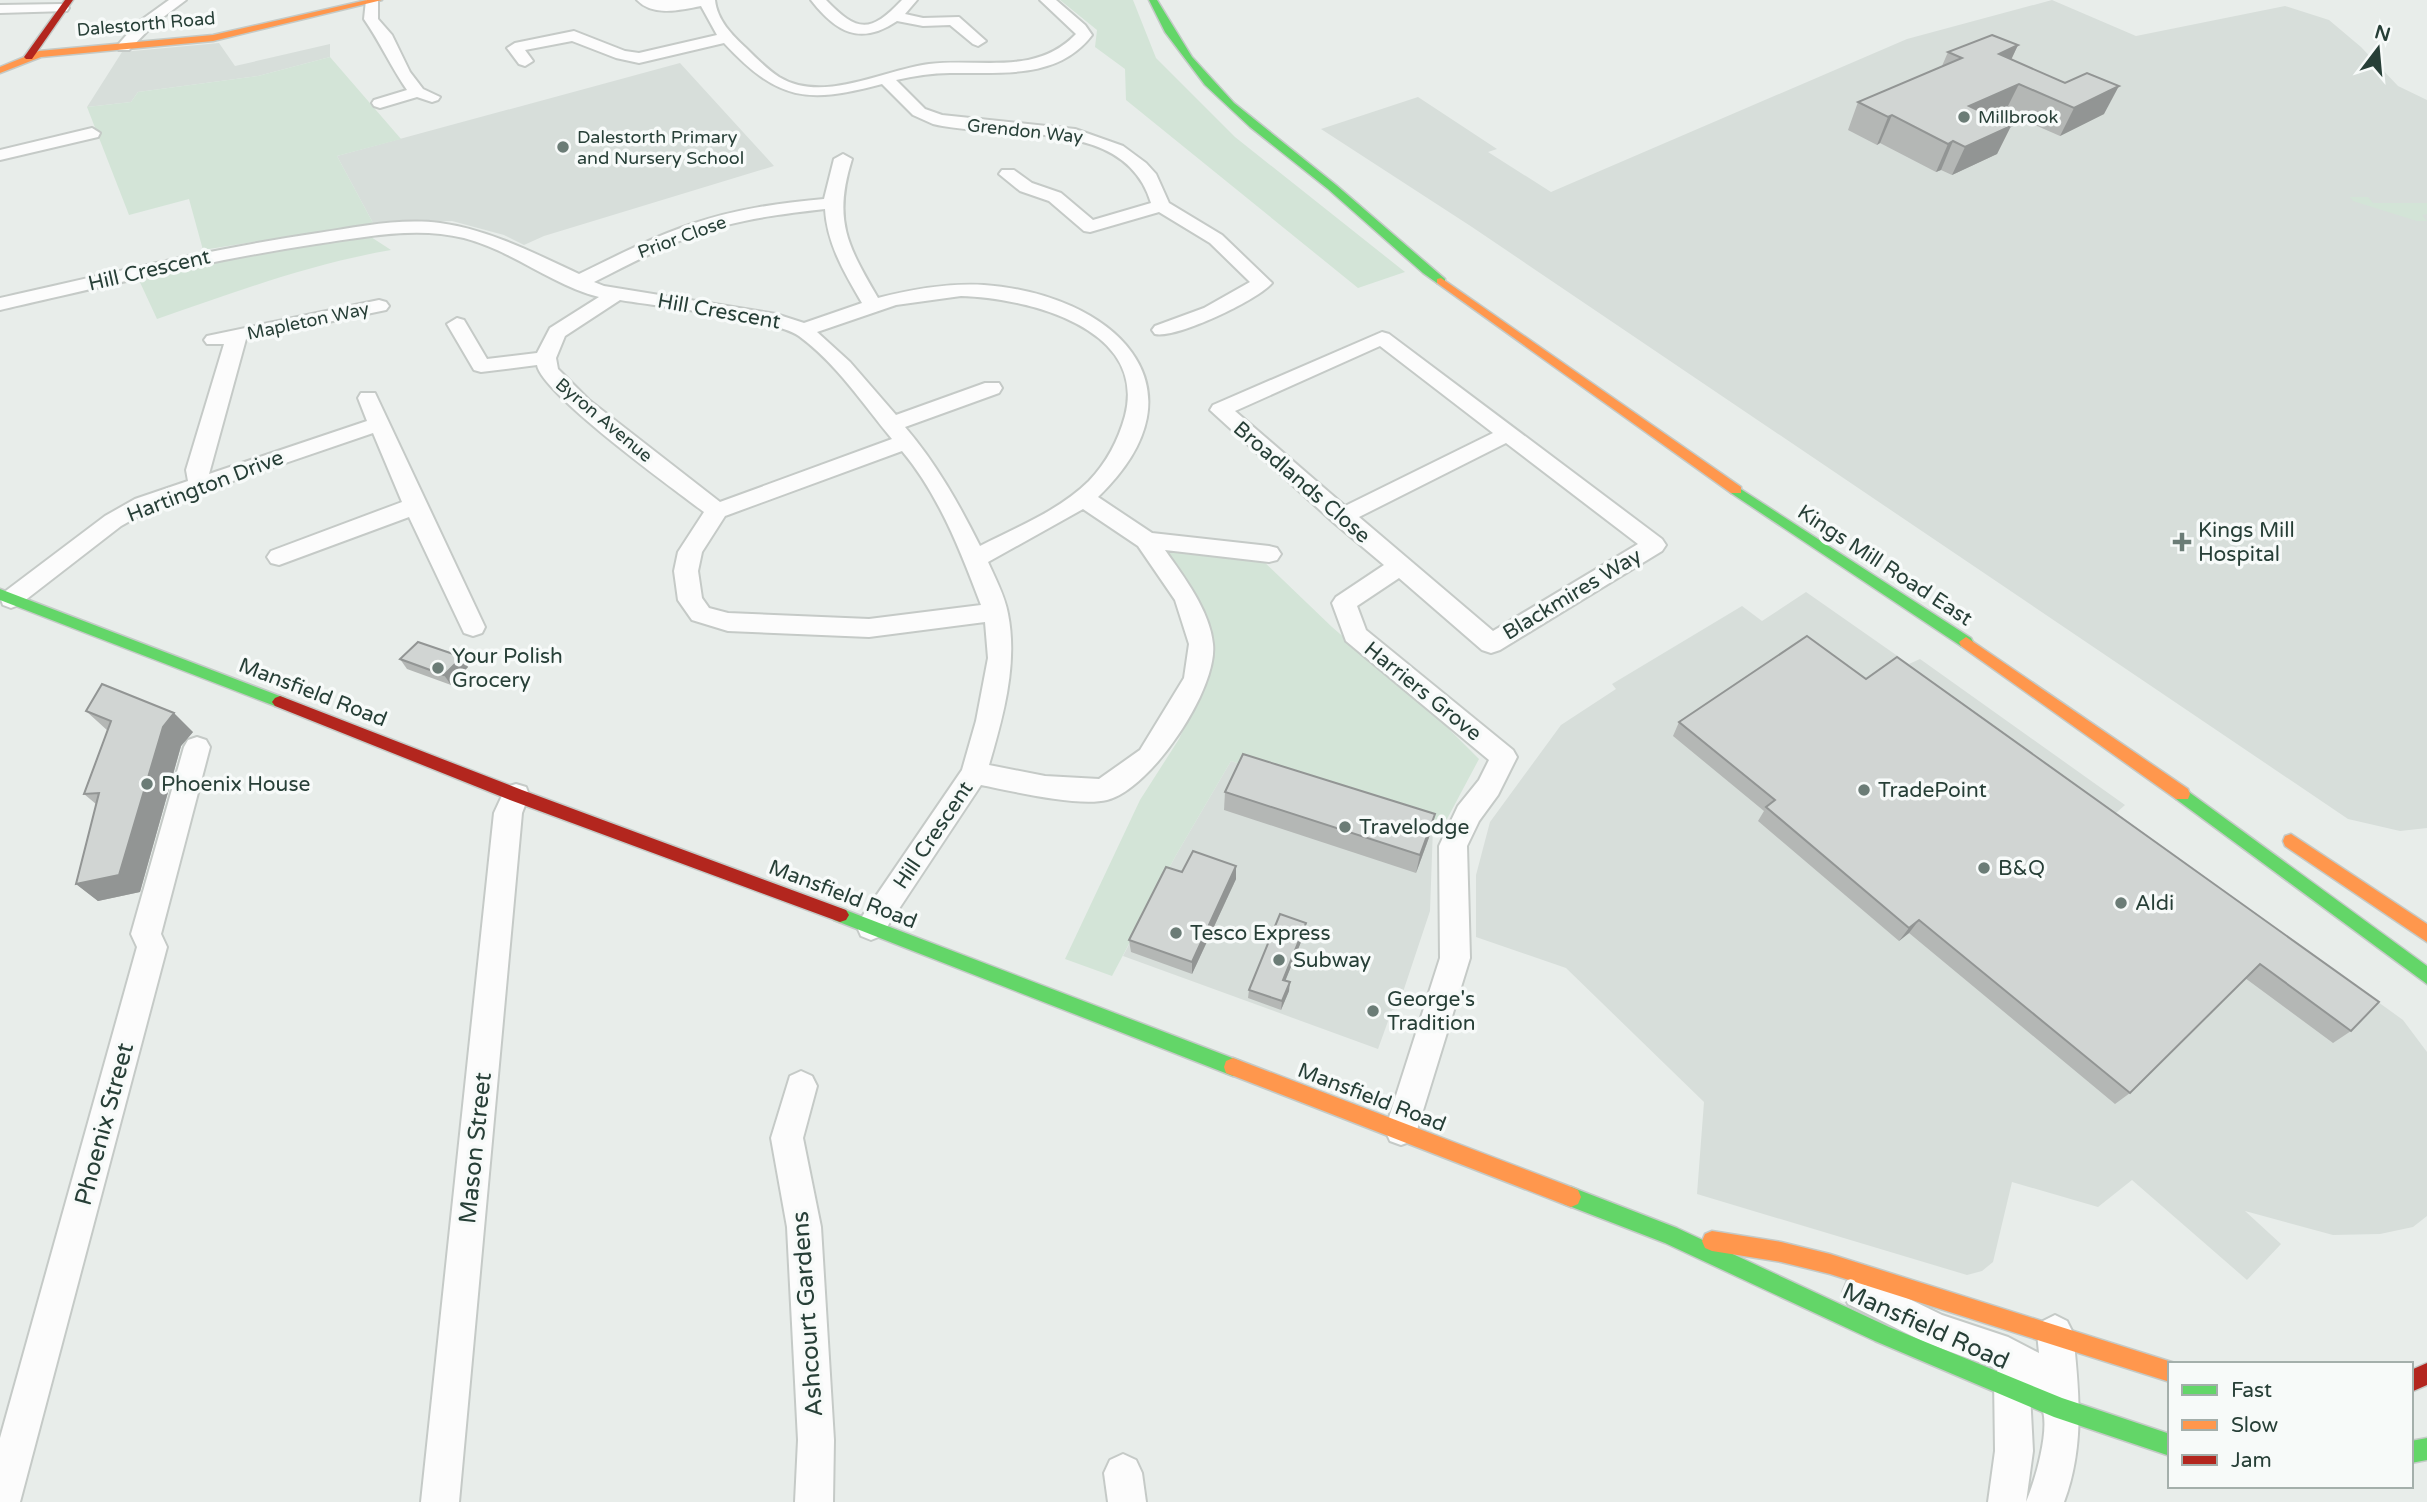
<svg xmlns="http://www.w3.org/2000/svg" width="2427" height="1502" viewBox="0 0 2427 1502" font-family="'Varela Round',sans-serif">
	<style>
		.built { fill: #d7deda }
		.green { fill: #d3e4d7 }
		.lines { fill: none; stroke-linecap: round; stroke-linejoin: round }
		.street-casing { stroke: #c5cac7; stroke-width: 4 }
		.fast-casing { stroke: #c4cac7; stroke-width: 3 }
		.slow-casing { stroke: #c4cac7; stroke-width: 3 }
		.jam-casing { stroke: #c4cac7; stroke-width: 3 }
		.street { fill: #fcfcfc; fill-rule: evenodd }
		.fast { fill: #63d668; fill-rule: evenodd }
		.slow { fill: #ff974d; fill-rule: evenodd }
		.jam { fill: #b3261e; fill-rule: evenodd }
		.wall { fill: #b4b7b5 }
		.shaded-wall { fill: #929594 }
		.building { fill: #d1d5d3; stroke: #929594; stroke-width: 2 }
		.poi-dot { fill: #6b7c76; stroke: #f7faf9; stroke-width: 2.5 }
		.labels { text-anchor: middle; stroke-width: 7; stroke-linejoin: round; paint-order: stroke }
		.far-street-label { font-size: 18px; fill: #273f37; stroke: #f7faf9 }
		.far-poi-label { font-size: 18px; fill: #273f37; stroke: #f7faf9; text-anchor: start }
		.street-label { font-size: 21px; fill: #273f37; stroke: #f7faf9 }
		.poi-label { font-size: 21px; fill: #273f37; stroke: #f7faf9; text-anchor: start }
		.near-street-label { font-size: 24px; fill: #273f37; stroke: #f7faf9 }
	</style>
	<rect width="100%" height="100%" fill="#e8edea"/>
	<g class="built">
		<polygon points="2052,0 2136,36 2285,6 2329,20 2361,47 2398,86 2427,100 2427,828 2400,831 2348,819 1472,227 1321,129 1418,97 1497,149 1488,152 1551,192 1907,39"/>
		<polygon points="219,43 235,66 330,44 330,57 258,76 138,92 131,102 87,107 122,52"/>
		<polygon points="680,63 774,166 544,236 524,245 504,235 452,221 373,223 337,156"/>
		<polygon points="1806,592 1909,664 1920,659 2125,805 2116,813 2403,1020 2427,1052 2427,1216 2413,1227 2380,1234 2333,1235 2245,1211 2281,1244 2247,1280 2132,1180 2098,1207 2012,1182 1993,1262 1982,1271 1967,1275 1697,1194 1704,1102 1566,968 1476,937 1476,875 1490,822 1561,725 1616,689 1612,684 1742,606 1762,621"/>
		<polygon points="1231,761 1433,827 1430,911 1397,1010 1392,1010 1378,1049 1123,956 1175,857"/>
	</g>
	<g class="green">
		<polygon points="1060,0 1133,0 1156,58 1235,137 1405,272 1358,288 1126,100 1125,69 1095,47 1097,30"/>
		<polygon points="330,57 401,139 337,156 373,223 203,250 189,199 129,215 87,107 131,102 138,92 258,76"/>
		<polygon points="2350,197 2368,197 2373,203 2427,203 2427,214 2422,215 2427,221 2417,221 2353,201"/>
		<path d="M371,237L391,250C310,264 235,292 157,319L138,278L260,252Z"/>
		<polygon points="1175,548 1259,557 1332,627 1441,721 1479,759 1447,819 1433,827 1231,761 1175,857 1112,976 1065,959 1140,800 1179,739 1199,696 1208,626 1199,599 1167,554"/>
	</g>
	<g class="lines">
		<defs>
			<g id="street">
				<polygon points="169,0 186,0 154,24 129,50 119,50 116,47 137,23"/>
				<path d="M366,0H378V19L392,35L410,72L423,89L440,97L438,100L432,102L417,97L380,108L374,106L372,103L374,100L407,90C391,67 380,42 364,19Z"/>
				<path d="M637,0H715C717,20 732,35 746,48C756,58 767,69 779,77C823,104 883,70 929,64C981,58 1036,76 1076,34L1040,0H1056L1085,25L1092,35C1058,80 1001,72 950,73C932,73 914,76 896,80L925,109L942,115L1075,129L1123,146L1146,163L1156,174L1169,203L1222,235L1272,283C1258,300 1176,339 1155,334L1152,330L1155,326L1204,308L1250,282L1210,243L1159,212L1090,232L1084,231L1049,201L1020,191L999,174L1002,170H1014L1032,183L1061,193L1093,220L1151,203C1125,115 1003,141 933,124L913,115L882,84C807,104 778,101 724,43L639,63L616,58L572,41L525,50L533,61L525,66L519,64L507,48L515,43L574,31L625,51L639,53L717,35L701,6C680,10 653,17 637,0Z"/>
				<path d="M811,0H826C857,32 870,34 902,0H917L905,14L923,18L959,17L986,41L978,46L973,44L950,25L923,26L897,21C860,46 836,32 811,0Z"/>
				<polygon points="62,4 67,5 69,8 67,11 0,13 0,5"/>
				<polygon points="92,128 100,133 98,137 0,160 0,150"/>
				<path d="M843,154L852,159C833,220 847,245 878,298C913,289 948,283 984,285C1110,294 1214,385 1098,497L1152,533L1269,546L1277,548L1281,554L1277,560L1269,562L1165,550C1184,577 1210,611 1213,644C1218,689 1151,789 1107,800C1078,807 1011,791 981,785L881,936L871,940L861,936L857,927L861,918L962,770L976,721L988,658L985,622L869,637L728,631L692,620L678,600L674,571L678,552L704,512C675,490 541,393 537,365L481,372L474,370L447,324L457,318L464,320L487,359L537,353L550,328L599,297C554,286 511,250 464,238C416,226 364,237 316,244C210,260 105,286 0,310V298C106,274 211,249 318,233C358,227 400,218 440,223C490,230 534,253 579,274C616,256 653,237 692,224C735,209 780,203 824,199L834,159ZM825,209C827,244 845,274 862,303L804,323L776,314L604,286L594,282C636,261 678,238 723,226C756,217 791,213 825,209ZM961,296C1026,298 1148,327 1125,416C1118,441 1107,462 1089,481C1060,510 1017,527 980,546C959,504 936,463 905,427L999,393L1002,388L999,383H985L896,415L850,362L817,332L896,305ZM620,300C656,306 775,319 799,336C836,363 863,404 892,439L720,502L589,400L558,369L556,358L565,336ZM902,451C939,495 961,552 981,605L869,619L728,613L709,608L702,598L698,571L702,552L725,516ZM1083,509L1138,546L1175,600L1189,644L1184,678L1140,750L1099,779L1045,776L989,765C1003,717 1018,664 1008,614C1005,596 995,578 988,562Z"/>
				<polygon points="379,300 386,302 389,306 386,310 246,339 209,474 367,421 358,398 361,393 375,393 485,627 482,633 473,636 464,633 409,517 279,565 271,563 267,557 271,551 402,502 373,433 151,509 121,526 19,605 11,608 3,605 0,597 3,593 105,516 135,499 188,481 186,470 224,344 207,344 204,340 207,336"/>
				<path d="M1382,332L1389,334L1662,539L1666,545L1662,551L1500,650L1491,653L1482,650L1399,578L1357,606L1366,630L1513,750L1517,757L1498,795L1479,821L1467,846L1470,958L1417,1130L1412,1141L1401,1145L1390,1141L1385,1130L1440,958L1439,846L1458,806L1479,780L1489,760L1346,641L1332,603L1336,597L1384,565L1333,522L1210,410L1213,405ZM1380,346L1493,433L1345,506L1235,411ZM1506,443L1638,544L1493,631L1359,517Z"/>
				<polygon points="197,737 206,740 210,747 161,934 167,947 20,1502 0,1502 0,1438 137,947 131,934 184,747 188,740"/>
				<polygon points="516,784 526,787 529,795 522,813 459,1502 421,1502 494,813 506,787"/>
				<polygon points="801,1071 812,1076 817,1086 803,1138 821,1227 834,1440 833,1502 795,1502 798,1440 787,1227 771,1138 790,1076"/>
				<path d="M1860,1275L1942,1315L2008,1337L2039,1353L2037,1333L2043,1321L2055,1315L2067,1321L2073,1333C2079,1391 2085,1446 2064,1502H2026C2035,1481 2049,1433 2043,1411C2041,1404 2035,1398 2030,1393L2033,1451L2026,1502H1988L1995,1451L1994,1378L1998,1369L1926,1343L1848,1304L1843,1292L1848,1280Z"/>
				<polygon points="1123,1454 1136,1460 1142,1473 1146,1502 1108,1502 1104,1473 1110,1460"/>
			</g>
			<g id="fast">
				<polygon points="1149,0 1157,0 1192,57 1234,103 1336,185 1445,279 1445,283 1437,283 1423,273 1328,189 1250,127 1205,85 1165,32"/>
				<polygon points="1736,486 1971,638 1973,642 1971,646 1961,646 1731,493 1731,487"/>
				<polygon points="0,589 285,698 288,702 285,706 275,706 0,600"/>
				<polygon points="2182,787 2427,966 2427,984 2176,799 2174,794 2176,789"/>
				<polygon points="840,908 1240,1061 1242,1067 1240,1073 1233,1076 834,920 831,915 834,910"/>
				<polygon points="1571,1187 1677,1228 1889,1327 2062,1398 2170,1434 2170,1456 2054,1417 1875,1341 1665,1243 1564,1204 1561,1197 1564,1190"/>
				<polygon points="2427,1438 2427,1460 2411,1463 2411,1441"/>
			</g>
			<g id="slow">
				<polygon points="367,0 382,0 213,41 41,57 0,73 0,67 39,51 213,35"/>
				<polygon points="1441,278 1741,487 1741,493 1731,493 1437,283 1437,279"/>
				<polygon points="1966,637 2188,789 2190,794 2188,799 2176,799 1961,646 1959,642"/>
				<polygon points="2291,834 2427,924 2427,942 2285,846 2283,841 2285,836"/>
				<polygon points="1233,1058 1571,1187 1578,1190 1581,1197 1578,1204 1571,1207 1226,1073 1224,1067 1226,1061"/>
				<polygon points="1712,1231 1781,1242 1830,1254 2178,1364 2170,1364 2170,1382 1830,1274 1781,1262 1712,1251 1705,1248 1702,1241 1705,1234"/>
			</g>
			<g id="jam">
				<polygon points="65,0 73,0 32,59 26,59 24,57"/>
				<polygon points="280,696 522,790 846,910 849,915 846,920 840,922 510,800 275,706 272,702 275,698"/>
				<polygon points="2427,1363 2427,1385 2411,1392 2411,1370"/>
			</g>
		</defs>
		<use href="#street" class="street-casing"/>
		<use href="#fast" class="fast-casing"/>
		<use href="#slow" class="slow-casing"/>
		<use href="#jam" class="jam-casing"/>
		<use href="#street" class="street"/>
		<use href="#fast" class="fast"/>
		<use href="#slow" class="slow"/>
		<use href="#jam" class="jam"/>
	</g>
	<g class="wall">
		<polygon points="2018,45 2011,59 2104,114 2060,136 2005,112 1993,117 2011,126 1997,154 1952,175 1941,170 1936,172 1880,143 1877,145 1848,130 1858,102 1942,66 1948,52"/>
		<polygon points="1897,657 2351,1031 2333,1043 2245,978 2130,1093 2115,1104 1909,933 1899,941 1758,821 1764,811 1673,736 1679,722 1866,679"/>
		<polygon points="400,659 468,667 451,685 407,669"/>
		<polygon points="86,711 193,732 181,746 140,892 98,901 76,884 96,804 84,794 108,731"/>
		<polygon points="1225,792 1431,832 1416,873 1224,810"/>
		<polygon points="1236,866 1236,879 1192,974 1131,952 1129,940 1182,872"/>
		<polygon points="1305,932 1285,981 1289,991 1281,1010 1248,998 1249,990"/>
	</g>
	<g class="shaded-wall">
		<polygon points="2018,45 2005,73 1999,54"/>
		<polygon points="2019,84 2005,112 1956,134 1969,106"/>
		<polygon points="2119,86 2104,114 2060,136 2074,108"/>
		<polygon points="1892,115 1880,143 1877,145 1888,117"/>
		<polygon points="2011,126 1997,154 1952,175 1965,147"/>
		<polygon points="1953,141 1941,170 1936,172 1948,144"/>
		<polygon points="462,657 468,667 451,685 444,675"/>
		<polygon points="174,713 193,732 181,746 140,892 98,901 76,884 163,727"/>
		<polygon points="1435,814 1431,832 1416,873 1420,855"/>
		<polygon points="1236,866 1236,879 1192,974 1192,962"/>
		<polygon points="1919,920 1909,933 1899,941 1909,928"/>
		<polygon points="1306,923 1305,932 1282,989 1283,980"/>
		<polygon points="1290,982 1289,991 1281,1010 1282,1001"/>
	</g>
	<g class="building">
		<polygon points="1992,35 2018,45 1999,54 2065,83 2087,73 2119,86 2074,108 2019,84 1969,106 2011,126 1965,147 1953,141 1948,144 1892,115 1888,117 1858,102 1962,58 1948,52"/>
		<polygon points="1807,636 1866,679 1897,657 2379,1002 2351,1031 2260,964 2130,1093 1919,920 1909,928 1766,807 1775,800 1679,722"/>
		<polygon points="418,642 462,657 444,675 400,659"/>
		<polygon points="102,684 174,713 163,727 119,875 76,884 99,793 84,794 111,721 86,711"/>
		<polygon points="1243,754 1435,814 1420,855 1225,792"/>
		<polygon points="1193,851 1236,866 1192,962 1129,940 1166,867 1182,872"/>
		<polygon points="1280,914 1306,923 1283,980 1290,982 1282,1001 1249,990"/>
	</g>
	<g class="poi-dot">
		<circle cx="1964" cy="117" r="7"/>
		<circle cx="563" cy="147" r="7"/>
		<path d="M2178.5 531.5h7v7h7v7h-7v7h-7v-7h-7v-7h7z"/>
		<circle cx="438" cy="668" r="7"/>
		<circle cx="147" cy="784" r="7"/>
		<circle cx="1864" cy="790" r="7"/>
		<circle cx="1345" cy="827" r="7"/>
		<circle cx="1984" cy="868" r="7"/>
		<circle cx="2121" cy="903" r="7"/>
		<circle cx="1176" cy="933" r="7"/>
		<circle cx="1279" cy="960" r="7"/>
		<circle cx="1373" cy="1011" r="7"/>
	</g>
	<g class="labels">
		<g class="far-street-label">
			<text transform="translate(146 24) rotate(-5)" y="6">Dalestorth Road</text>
			<text transform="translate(1025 131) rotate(6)" y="6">Grendon Way</text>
			<text transform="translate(682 237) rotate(-20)" y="6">Prior Close</text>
			<text transform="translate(308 321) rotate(-12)" y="6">Mapleton Way</text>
			<text transform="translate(604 420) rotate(40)" y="6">Byron Avenue</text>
		</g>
		<g class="far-poi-label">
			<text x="1978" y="123">Millbrook</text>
			<text x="577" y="143">Dalestorth Primary<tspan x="577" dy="21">and Nursery School</tspan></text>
		</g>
		<g class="street-label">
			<text transform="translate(149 270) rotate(-13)" y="7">Hill Crescent</text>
			<text transform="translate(719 311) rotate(10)" y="7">Hill Crescent</text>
			<text transform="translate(1302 482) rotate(41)" y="7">Broadlands Close</text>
			<text transform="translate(205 486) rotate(-21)" y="7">Hartington Drive</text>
			<text transform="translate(1885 565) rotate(33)" y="7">Kings Mill Road East</text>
			<text transform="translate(1572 594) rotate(-31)" y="7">Blackmires Way</text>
			<text transform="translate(1423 691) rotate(39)" y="7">Harriers Grove</text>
			<text transform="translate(313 692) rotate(21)" y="7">Mansfield Road</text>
			<text transform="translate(933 835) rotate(-56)" y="7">Hill Crescent</text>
			<text transform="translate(843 894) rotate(21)" y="7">Mansfield Road</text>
			<text transform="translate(1372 1097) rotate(21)" y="7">Mansfield Road</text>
		</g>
		<g class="poi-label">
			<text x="2198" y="537">Kings Mill<tspan x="2198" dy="24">Hospital</tspan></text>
			<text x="452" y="663">Your Polish<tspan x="452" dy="24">Grocery</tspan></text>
			<text x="161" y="791">Phoenix House</text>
			<text x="1878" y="797">TradePoint</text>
			<text x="1359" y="834">Travelodge</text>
			<text x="1998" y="875">B&amp;Q</text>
			<text x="2135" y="910">Aldi</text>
			<text x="1190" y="940">Tesco Express</text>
			<text x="1293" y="967">Subway</text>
			<text x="1387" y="1006">George's<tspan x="1387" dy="24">Tradition</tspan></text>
		</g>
		<g class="near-street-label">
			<text transform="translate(104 1124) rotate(-75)" y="8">Phoenix Street</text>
			<text transform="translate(475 1148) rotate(-84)" y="8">Mason Street</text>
			<text transform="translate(807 1314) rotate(-94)" y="8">Ashcourt Gardens</text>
			<text transform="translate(1926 1326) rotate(24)" y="8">Mansfield Road</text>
		</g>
	</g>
	<rect x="2168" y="1362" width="245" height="126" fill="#f7faf9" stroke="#a4afab" stroke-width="2"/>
	<rect x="2182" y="1385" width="35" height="10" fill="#63d668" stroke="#a4afab" stroke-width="2"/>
	<text x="2231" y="1397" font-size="21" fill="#273f37">Fast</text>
	<rect x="2182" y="1420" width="35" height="10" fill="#ff974d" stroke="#a4afab" stroke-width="2"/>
	<text x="2231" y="1432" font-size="21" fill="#273f37">Slow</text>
	<rect x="2182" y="1455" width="35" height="10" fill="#b3261e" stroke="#a4afab" stroke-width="2"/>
	<text x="2231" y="1467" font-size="21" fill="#273f37">Jam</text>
	<g transform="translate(2378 49) rotate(16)" stroke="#f7faf9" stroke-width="5" paint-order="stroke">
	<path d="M0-5L12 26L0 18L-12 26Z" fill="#273f37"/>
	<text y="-10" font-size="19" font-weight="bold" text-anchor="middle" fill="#273f37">N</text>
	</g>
</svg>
